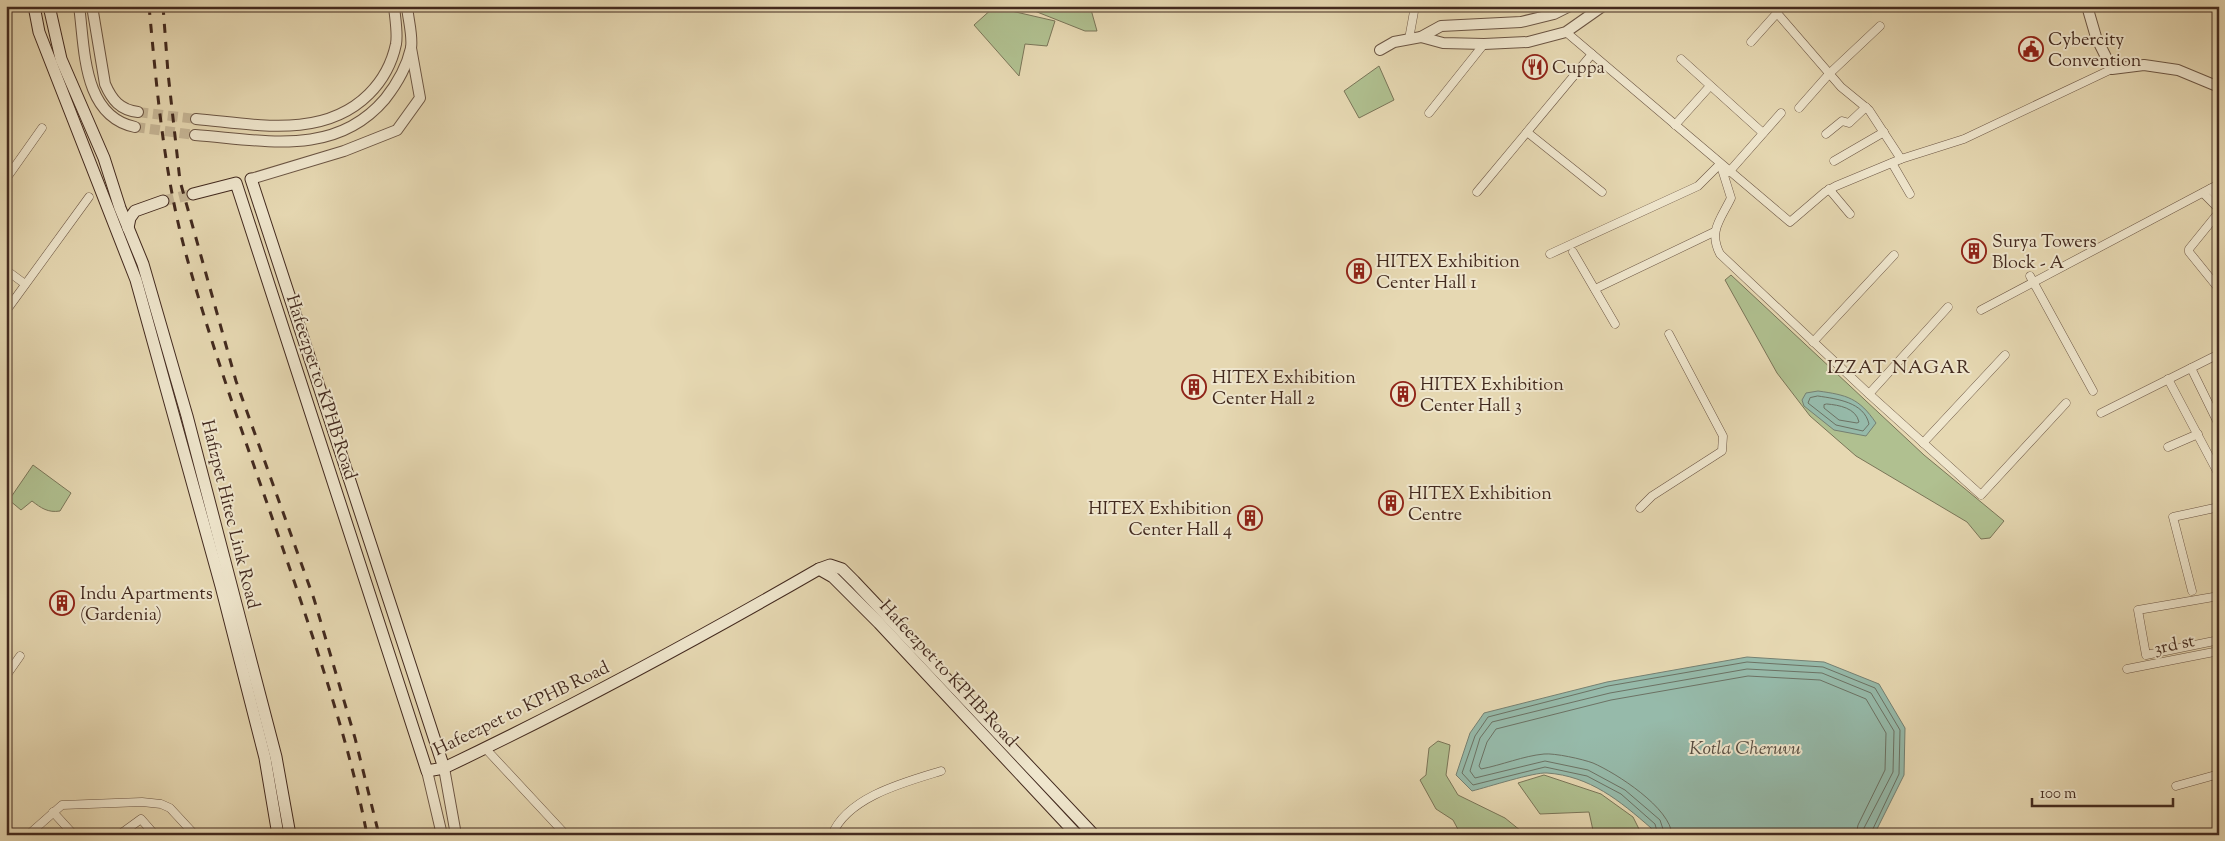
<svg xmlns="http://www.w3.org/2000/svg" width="2225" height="841" viewBox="0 0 2225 841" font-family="'Sorts Mill Goudy',serif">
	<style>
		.green { fill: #b0c090; stroke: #7a7558 }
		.water { fill: #96baaa; stroke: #758072 }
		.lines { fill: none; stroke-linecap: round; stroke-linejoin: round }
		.shore { stroke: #6c7264; stroke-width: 1 }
		.tertiary-tunnel { stroke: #c5b595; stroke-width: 10; stroke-dasharray: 10 5; stroke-linecap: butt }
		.secondary-tunnel { stroke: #c5b595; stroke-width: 11; stroke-dasharray: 11 5.5; stroke-linecap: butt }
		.minor-casing { stroke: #6c5644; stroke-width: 9 }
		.tertiary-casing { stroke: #6c5644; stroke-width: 12 }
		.secondary-casing { stroke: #432a1f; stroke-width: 13 }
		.minor { stroke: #efe6cd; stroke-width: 8 }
		.tertiary { stroke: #efe6cd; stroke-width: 10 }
		.secondary { stroke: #efe6cd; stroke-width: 11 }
		.rail { stroke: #432a1f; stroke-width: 3; stroke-dasharray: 9 9; stroke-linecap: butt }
		.labels { text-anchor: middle; stroke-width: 4; stroke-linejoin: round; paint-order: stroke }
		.poi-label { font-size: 18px; fill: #432a1f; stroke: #efe6cd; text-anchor: start }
		.street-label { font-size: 18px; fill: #432a1f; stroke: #efe6cd }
		.neighbourhood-label { font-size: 19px; letter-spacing: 1px; fill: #432a1f; stroke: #efe6cd }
		.water-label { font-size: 19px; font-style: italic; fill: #584e42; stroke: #efe6cd }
	</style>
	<rect width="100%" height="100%" fill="#e6d8b2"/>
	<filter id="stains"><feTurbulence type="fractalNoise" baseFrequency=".004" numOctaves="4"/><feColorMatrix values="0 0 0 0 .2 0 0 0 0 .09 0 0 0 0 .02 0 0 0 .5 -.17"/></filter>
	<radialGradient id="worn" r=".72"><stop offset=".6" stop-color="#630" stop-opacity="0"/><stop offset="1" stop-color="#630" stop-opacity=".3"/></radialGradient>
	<g class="green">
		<polygon points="1022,6 1090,6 1097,31 1085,31"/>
		<polygon points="994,7 1055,21 1047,46 1025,44 1019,76 974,25"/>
		<polygon points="1379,66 1394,100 1359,118 1344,91"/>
		<polygon points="1731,275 1924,455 2004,521 1990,538 1981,539 1967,522 1856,456 1810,416 1777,373 1725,280"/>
		<path d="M33,465L71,493L60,511C48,513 41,508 32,501L21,510L9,500Z"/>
		<polygon points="1438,741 1450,745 1446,775 1458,795 1505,818 1526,835 1461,835 1453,820 1436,809 1420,780 1426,775 1429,748"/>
		<polygon points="1544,775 1601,794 1633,817 1642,835 1594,835 1589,812 1540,814 1518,783"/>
	</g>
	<g class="water">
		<path d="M1818,391C1847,395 1859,398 1876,423L1866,436L1834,430L1804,406L1802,400L1806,393Z"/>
		<path d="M1747,657L1824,662L1879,684L1905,728L1904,775L1874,835H1654L1651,828C1620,801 1590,776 1547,773C1534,772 1488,787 1472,791L1456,775L1470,733L1484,713L1607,682Z"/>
	</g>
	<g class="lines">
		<g class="shore">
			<path d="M1818,396C1837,399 1864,402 1869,424L1863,431L1836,425L1808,403L1810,398Z"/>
			<path d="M1827,404C1839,405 1856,408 1859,422L1857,423L1839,420L1824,408V405Z"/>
			<polyline points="1658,835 1655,824 1621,794 1587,776 1545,767 1473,785 1462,773 1475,736 1488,717 1608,686 1747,662 1823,667 1875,688 1900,730 1899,774 1870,835"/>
			<polyline points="1665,835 1660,820 1625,790 1588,770 1545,761 1475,778 1470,771 1480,738 1492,722 1610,693 1747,669 1822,673 1871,693 1894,731 1893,772 1864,828 1863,835"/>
			<path d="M1672,835C1671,808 1616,773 1593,763C1582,759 1555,753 1544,754C1523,756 1502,765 1481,769L1479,766L1487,742L1496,729L1611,700L1748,676L1820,680L1866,699L1886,733L1885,770L1858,825L1856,835"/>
		</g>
		<g class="tertiary-tunnel">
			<polyline points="138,112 196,119"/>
			<polyline points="135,127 195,135"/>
		</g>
		<polyline class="secondary-tunnel" points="163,201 193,194"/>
		<defs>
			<g id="minor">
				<polyline points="1777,13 1841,87 1869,110 1901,159"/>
				<polyline points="1566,32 1790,222 1825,192 1836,186 1901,159 1964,139 2112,69"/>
				<polyline points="1409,39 1415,6"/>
				<polyline points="1751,42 1777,13 1780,6"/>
				<polyline points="6,45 7,44"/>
				<polyline points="1681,59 1763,133"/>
				<polyline points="1799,108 1829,74 1880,26"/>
				<polyline points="1429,113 1484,44"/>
				<polyline points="1675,125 1710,86"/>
				<polyline points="1527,132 1602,192"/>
				<polyline points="1826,134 1842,121 1849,123 1866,107"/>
				<polyline points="1834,161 1884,132"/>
				<polyline points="1892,163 1910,194"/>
				<path d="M1721,166L1731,198C1721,219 1708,231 1720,254L1869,394L1981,495L2066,403"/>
				<polyline points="1729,172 1781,113"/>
				<polyline points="6,179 42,128"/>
				<polyline points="1829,189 1850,214"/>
				<polyline points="2210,189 2219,198"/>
				<polyline points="1477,192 1592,54"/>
				<polyline points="2203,193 2219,209"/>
				<polyline points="2219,212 2189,249 2189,252 2219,289"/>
				<polyline points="1573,252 1615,324"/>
				<polyline points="1550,254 1698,186 1720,164"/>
				<polyline points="6,270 25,284"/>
				<polyline points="2030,276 2093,391"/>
				<polyline points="1595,289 1714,232"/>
				<polyline points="1981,310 2219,184"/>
				<polyline points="6,311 89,197"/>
				<polyline points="1813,342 1894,255"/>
				<polyline points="2191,368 2219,425"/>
				<polyline points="2168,379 2219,475"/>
				<polyline points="1869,394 1948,307"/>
				<polyline points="2101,413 2219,354"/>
				<polyline points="1923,443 2005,355"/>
				<polyline points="2168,447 2198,434"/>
				<polyline points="1640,508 1652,496 1722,451 1723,436 1669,334"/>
				<polyline points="2192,591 2173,517 2219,507"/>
				<polyline points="2219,596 2138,610 2146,655 2219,640"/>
				<polyline points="2127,669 2219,651"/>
				<polyline points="6,676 20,656"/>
				<polyline points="485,748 566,835"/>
				<polyline points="2176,786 2219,774"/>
				<polyline points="53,812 74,835"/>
				<polyline points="28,835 62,805 142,802 161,804 170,808 195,835"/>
				<polyline points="119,835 141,819 155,835"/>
				<path d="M832,835C847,797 905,782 941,771"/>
			</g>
			<g id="tertiary">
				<path d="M79,6C85,48 82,116 135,127"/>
				<path d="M92,6L105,84C112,100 120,110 138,112"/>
				<polyline points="2087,6 2096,37 2112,69 2144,65 2178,70 2219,87"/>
				<polyline points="1421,37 1443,43 1484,44 1528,42 1566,32 1603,6"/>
				<polyline points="1380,50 1394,42 1421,37 1441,26 1521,22 1554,14 1570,6"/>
				<path d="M196,119C254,124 323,140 369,94C383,80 392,63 396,44C398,33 395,18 394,6"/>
				<path d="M195,135C263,140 335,158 385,99C396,85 407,66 411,48C413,36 408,19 407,6"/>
				<polyline points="251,179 344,151 397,130 420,98 411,48"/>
				<polyline points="444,768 456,835"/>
				<polyline points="427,771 442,835"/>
			</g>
			<g id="secondary">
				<polyline points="34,6 39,32 136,280 221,586 265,758 278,835"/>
				<polyline points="49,6 61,59 104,158 120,208 143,264 187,416 276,757 290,835"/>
				<polyline points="251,179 444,768"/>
				<path d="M193,194L236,183L427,771L444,768C572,707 696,640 819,569L830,565L842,569L854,581L1094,835"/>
				<polyline points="128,228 130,218 135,211 163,201"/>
				<polyline points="819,569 833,577 879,623 1077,835"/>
			</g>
		</defs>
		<use href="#minor" class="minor-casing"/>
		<use href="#tertiary" class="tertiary-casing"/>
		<use href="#secondary" class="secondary-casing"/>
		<use href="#minor" class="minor"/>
		<use href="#tertiary" class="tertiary"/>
		<use href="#secondary" class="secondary"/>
		<g class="rail">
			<path d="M149,6C157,91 164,176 187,258C224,390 274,517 316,647C336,709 355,771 367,835"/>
			<polyline points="163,6 168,73 180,181 236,381 314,599 355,738 379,835"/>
		</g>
	</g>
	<defs>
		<symbol id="civic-ring" viewBox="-11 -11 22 22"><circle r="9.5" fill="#efe6cd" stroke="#8f2418" stroke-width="1.5"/><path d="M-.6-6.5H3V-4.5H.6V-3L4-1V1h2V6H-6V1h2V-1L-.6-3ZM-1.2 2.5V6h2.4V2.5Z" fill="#8f2418"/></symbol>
		<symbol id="restaurant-ring" viewBox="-11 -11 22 22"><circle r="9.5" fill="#efe6cd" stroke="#8f2418" stroke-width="1.5"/><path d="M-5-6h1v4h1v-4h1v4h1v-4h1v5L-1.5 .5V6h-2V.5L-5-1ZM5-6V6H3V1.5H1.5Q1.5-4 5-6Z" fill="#8f2418"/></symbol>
		<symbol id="building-ring" viewBox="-11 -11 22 22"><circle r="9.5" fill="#efe6cd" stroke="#8f2418" stroke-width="1.5"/><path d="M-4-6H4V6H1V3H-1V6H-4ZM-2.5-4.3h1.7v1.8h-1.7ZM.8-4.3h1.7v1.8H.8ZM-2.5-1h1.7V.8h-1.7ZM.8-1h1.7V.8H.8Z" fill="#8f2418"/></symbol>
	</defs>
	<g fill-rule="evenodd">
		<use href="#civic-ring" x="2017" y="35" width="28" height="28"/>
		<use href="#restaurant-ring" x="1521" y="53" width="28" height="28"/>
		<use href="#building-ring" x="1960" y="237" width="28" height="28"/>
		<use href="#building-ring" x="1345" y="257" width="28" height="28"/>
		<use href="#building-ring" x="1180" y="373" width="28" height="28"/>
		<use href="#building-ring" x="1389" y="380" width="28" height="28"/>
		<use href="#building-ring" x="1377" y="489" width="28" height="28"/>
		<use href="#building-ring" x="1236" y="504" width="28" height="28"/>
		<use href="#building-ring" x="48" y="589" width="28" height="28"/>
	</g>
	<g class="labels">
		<g class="poi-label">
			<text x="2048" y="45">Cybercity<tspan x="2048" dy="21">Convention</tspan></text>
			<text x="1552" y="73">Cuppa</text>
			<text x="1992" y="247">Surya Towers<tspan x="1992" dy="21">Block - A</tspan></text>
			<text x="1376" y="267">HITEX Exhibition<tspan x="1376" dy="21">Center Hall 1</tspan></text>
			<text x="1212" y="383">HITEX Exhibition<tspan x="1212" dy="21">Center Hall 2</tspan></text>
			<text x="1420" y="390">HITEX Exhibition<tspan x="1420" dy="21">Center Hall 3</tspan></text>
			<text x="1408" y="499">HITEX Exhibition<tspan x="1408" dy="21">Centre</tspan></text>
			<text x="1232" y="514" text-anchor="end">HITEX Exhibition<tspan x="1232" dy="21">Center Hall 4</tspan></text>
			<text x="80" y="599">Indu Apartments<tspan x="80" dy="21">(Gardenia)</tspan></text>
		</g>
		<g class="street-label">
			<text transform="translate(322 387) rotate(72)" y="6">Hafeezpet to KPHB Road</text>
			<text transform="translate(231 514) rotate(76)" y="6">Hafizpet Hitec Link Road</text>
			<text transform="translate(2174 644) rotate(-12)" y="6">3rd st</text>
			<text transform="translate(949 673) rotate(47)" y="6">Hafeezpet to KPHB Road</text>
			<text transform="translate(521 708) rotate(-26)" y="6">Hafeezpet to KPHB Road</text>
		</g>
		<g class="neighbourhood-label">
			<text x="1899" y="373">IZZAT NAGAR</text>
		</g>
		<g class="water-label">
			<text x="1745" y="754">Kotla Cheruvu</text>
		</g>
	</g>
	<rect width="2225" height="841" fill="none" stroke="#e6d8b2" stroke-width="25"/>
	<rect x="8" y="8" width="2210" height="826" fill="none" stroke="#432a1f" stroke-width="2.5"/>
	<rect x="12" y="12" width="2200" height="816" fill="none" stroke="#432a1f"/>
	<path d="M2032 798v8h141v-8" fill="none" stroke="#432a1f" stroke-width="2.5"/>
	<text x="2040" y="798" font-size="15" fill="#432a1f" stroke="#efe6cd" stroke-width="4" paint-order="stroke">100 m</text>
	<rect width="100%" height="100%" filter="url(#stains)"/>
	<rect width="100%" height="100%" fill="url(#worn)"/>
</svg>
